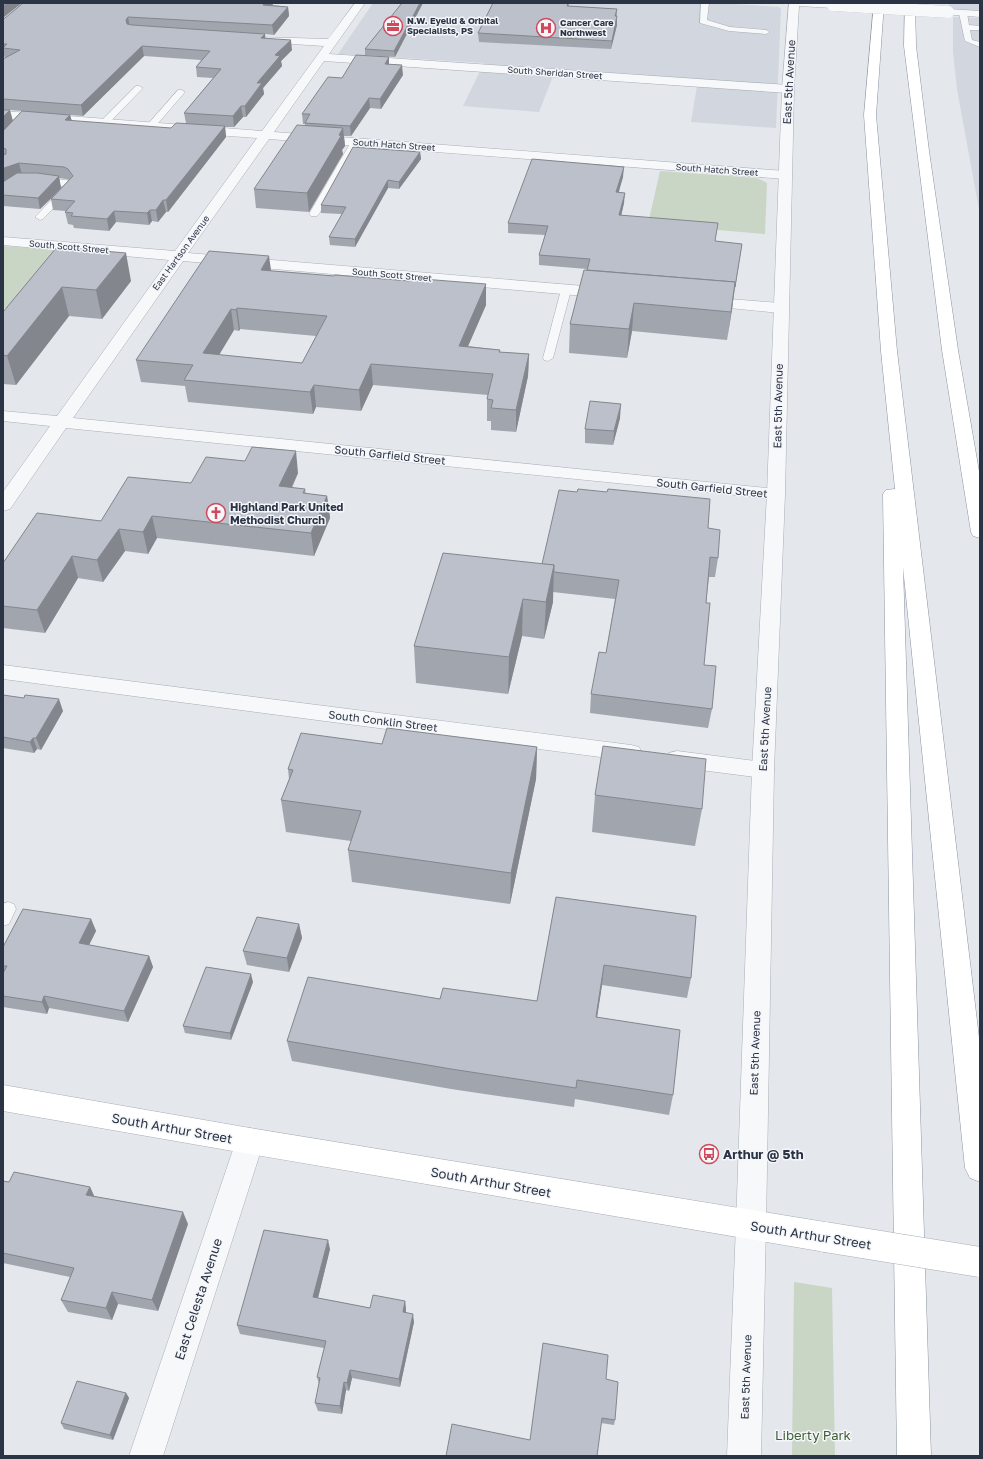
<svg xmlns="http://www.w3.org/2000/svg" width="983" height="1459" viewBox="0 0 983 1459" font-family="'Golos Text',sans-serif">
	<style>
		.built { fill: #d2d6de }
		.green { fill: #c9d6c5 }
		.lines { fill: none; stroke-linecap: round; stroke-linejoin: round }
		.service-casing { stroke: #a9aeb7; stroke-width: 1 }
		.minor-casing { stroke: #a9aeb7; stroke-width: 1 }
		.tertiary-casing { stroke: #a9aeb7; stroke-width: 1 }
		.secondary-casing { stroke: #a9aeb7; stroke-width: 1 }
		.motorway-casing { stroke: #8b94a3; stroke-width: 1 }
		.service { fill: #f7f8fa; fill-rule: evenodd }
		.minor { fill: #f7f8fa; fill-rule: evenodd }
		.tertiary { fill: #f7f8fa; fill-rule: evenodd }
		.secondary { fill: #fff; fill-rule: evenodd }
		.motorway { fill: #fff; fill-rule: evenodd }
		.tertiary-bridge-casing { stroke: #a9aeb7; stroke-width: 12; stroke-linecap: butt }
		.secondary-bridge-casing { stroke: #a9aeb7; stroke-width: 31; stroke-linecap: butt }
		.tertiary-bridge { stroke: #f7f8fa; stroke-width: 12 }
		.secondary-bridge { stroke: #fff; stroke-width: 30 }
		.wall { fill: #a1a5ae; fill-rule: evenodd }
		.shaded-wall { fill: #83868d }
		.building { fill: #bbc0ca; stroke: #83868d; fill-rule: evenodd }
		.labels { text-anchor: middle; stroke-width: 3; stroke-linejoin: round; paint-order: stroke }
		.far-poi-label { font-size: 9px; font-weight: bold; fill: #2b3445; stroke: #f4f6f9; text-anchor: start }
		.far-street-label { font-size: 9px; fill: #2b3445; stroke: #f4f6f9 }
		.street-label { font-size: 11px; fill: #2b3445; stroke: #f4f6f9 }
		.poi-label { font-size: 11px; font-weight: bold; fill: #2b3445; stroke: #f4f6f9; text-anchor: start }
		.near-street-label { font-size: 13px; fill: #2b3445; stroke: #f4f6f9 }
		.near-poi-label { font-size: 13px; font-weight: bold; fill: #2b3445; stroke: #f4f6f9; text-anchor: start }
		.near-park-label { font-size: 13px; fill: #3f6138; stroke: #f4f6f9 }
	</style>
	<rect width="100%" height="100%" fill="#e4e7ec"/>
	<g class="built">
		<polygon points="373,3 719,3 779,7 781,9 776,128 691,122 697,86 553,76 539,112 463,106 484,63 338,54"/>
		<polygon points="949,3 980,3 980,14 948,12"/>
		<polygon points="953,17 980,18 980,215 957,89 953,52"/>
	</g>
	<g class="green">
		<polygon points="660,171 757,178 767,183 765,234 648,224"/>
		<polygon points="3,246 58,250 9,308 3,308"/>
		<polygon points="794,1282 832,1288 835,1456 792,1456"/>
	</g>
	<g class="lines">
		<defs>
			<g id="service">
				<polygon points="701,3 709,3 707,20 730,27 766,30 770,32 766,34 729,31 700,23"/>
				<polygon points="960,11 963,11 967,13 969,25 980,26 980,30 970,30 972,40 980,42 980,47 965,41 959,13"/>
				<polygon points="136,86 139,86 143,88 107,125 101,125 100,123 101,121"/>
				<polygon points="178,90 181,90 185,92 154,128 148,128 147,126 148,124"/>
				<polygon points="355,139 359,142 319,214 317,216 311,216 309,214 351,142"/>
				<path d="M22,176L66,180L69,181L74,187L43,219L40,220L35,217L37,215L64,187C57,183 24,180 16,184C11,187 9,192 3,194V186L8,181Z"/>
				<polygon points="566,287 571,290 553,358 548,361 544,360 543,358 561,290"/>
				<polygon points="8,902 14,904 16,909 9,924 3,926 3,904"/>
			</g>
			<g id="minor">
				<polygon points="355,3 365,3 329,54 788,85 792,87 794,89 792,91 788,93 324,61 274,132 785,171 790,172 792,175 790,178 785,179 269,139 188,253 608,288 613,290 616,293 613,296 608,298 183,261 73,418 776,489 782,490 785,494 782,498 776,499 66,428 10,509 3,511 3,492 50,426 3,421 3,411 57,416 169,260 3,245 3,237 175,251 257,138 3,119 3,111 262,131 324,46 261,42 257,41 256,39 257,37 328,39"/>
				<polygon points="704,297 780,303 785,305 788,308 785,311 780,313 699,305 696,302 699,299"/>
				<polygon points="3,665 631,745 639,747 642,753 639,759 631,761 3,679"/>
				<polygon points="677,751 763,762 771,764 774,770 771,776 763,778 677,767 669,765 666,759 669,753"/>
				<polygon points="250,1128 260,1132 264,1141 163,1456 129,1456 236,1141 240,1132"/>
				<polygon points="751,1210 762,1215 766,1225 761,1456 727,1456 736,1225 740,1215"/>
			</g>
			<g id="tertiary">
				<polygon points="789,3 837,3 838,5 833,8 799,6 794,89 785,494 774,770 766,1225 762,1235 751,1240 740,1235 736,1225 752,770 767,494 782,89"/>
				<polygon points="948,9 980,11 980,17 944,14 943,12 944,10"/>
			</g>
			<polygon id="secondary" points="3,1085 250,1128 825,1222 836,1227 840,1237 836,1247 825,1252 250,1154 3,1111"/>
			<g id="motorway">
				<polygon points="874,3 884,3 876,115 897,351 980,1046 980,1182 970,1178 965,1168 903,567 931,1456 897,1456 883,494 886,490 895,489 881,351 864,115"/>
				<polygon points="905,3 915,3 916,46 929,151 958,350 980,477 980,538 973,536 971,532 942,350 904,46"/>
			</g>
		</defs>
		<use href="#service" class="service-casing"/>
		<use href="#minor" class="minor-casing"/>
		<use href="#tertiary" class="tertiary-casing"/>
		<use href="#secondary" class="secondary-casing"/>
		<use href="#motorway" class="motorway-casing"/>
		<use href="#service" class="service"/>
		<use href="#minor" class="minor"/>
		<use href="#tertiary" class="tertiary"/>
		<use href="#secondary" class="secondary"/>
		<use href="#motorway" class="motorway"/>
		<defs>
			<polyline id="tertiary-bridge" points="833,5 948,12"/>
			<polyline id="secondary-bridge" points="825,1237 980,1262"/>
		</defs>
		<use href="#tertiary-bridge" class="tertiary-bridge-casing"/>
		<use href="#secondary-bridge" class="secondary-bridge-casing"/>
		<use href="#tertiary-bridge" class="tertiary-bridge"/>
		<use href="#secondary-bridge" class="secondary-bridge"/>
	</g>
	<g class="wall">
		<path d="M23,3H274L272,5L288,7L289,16L274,35L265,34V38L292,50L281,61L282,66L263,88L264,94L246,117H243L234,127H225L226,137L168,212H166L158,222L152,221L149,225L116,222L109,231L74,228L73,225L68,224L65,212L66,211L53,210L51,199L40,209L3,206V59L5,58L3,54V19L5,18ZM144,56L201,60L196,67L197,77L213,78L184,113L186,123L171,128L72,121L70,115L83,116ZM10,110L22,111L4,130ZM59,178L66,179L69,180L61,188Z"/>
		<polygon points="402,3 395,57 365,55 365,49"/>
		<polygon points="493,3 569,3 569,6 617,9 617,25 611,49 479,42 478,33"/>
		<polygon points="389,57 389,64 403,75 381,109 370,108 351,136 344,136 345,146 342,150 343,154 309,212 256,208 254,189 305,126 305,124 303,124 302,114 342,78"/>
		<polygon points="420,152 421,159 399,189 388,188 355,247 330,245 329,237 342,214 321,213 321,205"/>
		<polygon points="623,177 618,192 624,203 621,215 715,241 742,244 727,340 632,331 627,358 569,353 570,324 587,269 539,265 539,255 545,235 508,233 508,223"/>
		<polygon points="57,247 131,281 102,319 69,316 16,385 3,384 3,312"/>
		<path d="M271,271L486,305L468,346L500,350V352L529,354L528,376L516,432L491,430V421H487V399L488,395L373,385L361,411L316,407L313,414L188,402L185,386L141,382L136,360ZM240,329L316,336L302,363L219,355L234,330L239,331Z"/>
		<polygon points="620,418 613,445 585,443 585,429"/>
		<polygon points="298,473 292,488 305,489 306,494 327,496 330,518 314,556 157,538 148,554 125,551 103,582 78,578 45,633 3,628 3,563 191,483"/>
		<polygon points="708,528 718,558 715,577 709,577 706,603 704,665 712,709 708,728 590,713 591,694 606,653 615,599 553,592 553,602 544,639 522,636 508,694 416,683 414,646 542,564"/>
		<polygon points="3,695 63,711 41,750 37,749 34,753 3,748"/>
		<polygon points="382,744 537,747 536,779 510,904 352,882 348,850 351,841 286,832 281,800 289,779 288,769"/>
		<polygon points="595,795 702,809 695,846 592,832"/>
		<polygon points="556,897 691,978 687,998 602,985 597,1017 673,1095 669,1115 575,1099 574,1107 451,1089 292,1061 287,1041 440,999 537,1001"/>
		<polygon points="91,919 96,931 89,945 149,956 153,967 128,1022 49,1008 47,1014 3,1007 3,947"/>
		<polygon points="299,924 302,938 289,972 247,965 243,951"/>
		<polygon points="253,982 231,1040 185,1033 183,1026"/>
		<polygon points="3,1181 9,1182 90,1187 94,1196 188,1224 158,1311 118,1304 112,1320 68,1312 61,1300 70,1277 3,1263"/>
		<polygon points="330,1249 318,1298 370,1308 405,1301 406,1310 406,1312 414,1322 400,1387 352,1378 349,1391 346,1390 342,1414 318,1411 315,1403 319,1384 317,1377 324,1348 240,1334 237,1325"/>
		<polygon points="606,1379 615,1420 614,1425 601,1423 530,1440"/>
		<polygon points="126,1393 129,1398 113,1440 64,1429 61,1423"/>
	</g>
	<g class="shaded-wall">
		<polygon points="7,3 22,3 3,18 3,6"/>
		<polygon points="264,3 274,3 264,15 263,5"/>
		<polygon points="420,3 423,3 395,57 394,51"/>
		<polygon points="288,7 289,16 274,35 272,25"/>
		<polygon points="617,16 617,25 611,49 612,41"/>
		<polygon points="128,17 130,28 128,30 126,20"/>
		<polygon points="265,34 266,44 261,38"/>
		<polygon points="291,40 292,50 281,61 282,66 263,88 264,94 246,117 245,106 257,83 275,55"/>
		<polygon points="142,46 144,56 83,116 81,105"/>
		<polygon points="389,57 389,67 385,64"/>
		<polygon points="402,65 403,75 381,109 380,99"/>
		<polygon points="369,98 370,108 351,136 350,126"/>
		<polygon points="241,106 243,117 234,127 233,116"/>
		<polygon points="10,110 13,121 3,131 3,117"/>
		<polygon points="70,115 73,126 65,120"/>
		<polygon points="225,126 226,137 168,212 166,200"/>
		<polygon points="343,128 345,146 342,150 343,154 309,212 307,193 339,135"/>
		<polygon points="420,152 421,159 399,189 399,182"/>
		<polygon points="19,163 22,175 3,184 3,170 4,168"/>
		<polygon points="624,167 623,177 616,202 616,192"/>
		<polygon points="59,176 61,188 40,209 38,198"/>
		<polygon points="388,180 388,188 355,247 355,239"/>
		<polygon points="625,193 624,203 619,225 619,215"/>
		<polygon points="163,200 166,212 158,222 156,210"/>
		<polygon points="150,210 152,221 149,225 147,213"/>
		<polygon points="114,211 116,222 109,231 107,219"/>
		<polygon points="126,253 131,281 102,319 96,290"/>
		<polygon points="269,256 272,277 261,270"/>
		<polygon points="735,282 732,310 727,340 731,312"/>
		<polygon points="486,284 486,305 459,367 459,346"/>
		<polygon points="62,287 69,316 16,385 7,356"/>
		<polygon points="634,303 632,331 627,358 629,329"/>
		<polygon points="237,308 240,329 239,331 236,310"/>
		<polygon points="231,309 234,330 207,375 203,353"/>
		<polygon points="529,354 528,376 516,432 516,410"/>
		<polygon points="371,364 373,385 361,411 359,390"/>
		<polygon points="314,385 316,407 313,414 310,392"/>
		<polygon points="621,404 620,418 613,445 614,431"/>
		<polygon points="296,451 298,473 282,508 279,486"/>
		<polygon points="327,496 330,518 314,556 311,533"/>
		<polygon points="152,516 157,538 148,554 143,532"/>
		<polygon points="119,529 125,551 103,582 97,560"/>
		<polygon points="72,556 78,578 45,633 37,610"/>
		<polygon points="554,565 553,602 544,639 546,602"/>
		<polygon points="523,599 522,636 508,694 509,657"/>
		<polygon points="59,699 63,711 41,750 36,738"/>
		<polygon points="33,738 37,749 34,753 30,742"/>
		<polygon points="537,747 536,779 510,904 511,873"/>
		<polygon points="91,919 96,931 84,955 79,943"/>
		<polygon points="299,924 302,938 289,972 287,958"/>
		<polygon points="149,956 153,967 128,1022 124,1011"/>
		<polygon points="604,965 602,985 594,1037 596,1017"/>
		<polygon points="251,974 253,982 231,1040 230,1033"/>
		<polygon points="44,996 49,1008 47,1014 42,1002"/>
		<polygon points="90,1187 96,1200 86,1195"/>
		<polygon points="183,1212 188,1224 158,1311 152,1300"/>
		<polygon points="328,1240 330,1249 316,1306 313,1297"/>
		<polygon points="112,1292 118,1304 112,1320 106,1308"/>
		<polygon points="405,1301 406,1310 404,1321 403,1312"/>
		<polygon points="413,1314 414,1322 400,1387 399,1379"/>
		<polygon points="350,1370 352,1378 349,1391 347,1383"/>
		<polygon points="344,1382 346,1390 342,1414 340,1406"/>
		<polygon points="126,1393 129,1398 113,1440 110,1435"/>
	</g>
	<g class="building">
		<polygon points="3,3 7,3 3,6"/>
		<polygon points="23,3 264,3 263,5 288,7 272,25 128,17 126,20 127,24 132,25 265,34 261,38 291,40 275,55 280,56 257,83 262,83 245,106 241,106 233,116 184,113 221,69 196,67 210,51 142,46 81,105 3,99 3,59 20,50 3,48 7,44 3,44 3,19 5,18"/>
		<polygon points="402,3 420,3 394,51 365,49"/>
		<polygon points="493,3 568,3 567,6 617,9 615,16 617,16 612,41 478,33"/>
		<polygon points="356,55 389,57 385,64 402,65 380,99 369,98 350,126 305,123 310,114 302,114 328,77 342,78"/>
		<polygon points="3,110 10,110 3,117"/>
		<polygon points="22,111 70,115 65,120 171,128 176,123 225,126 166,200 163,200 156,210 150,210 147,213 114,211 107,219 71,216 73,213 65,212 75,201 51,199 73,176 68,169 64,167 19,163 4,168 3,170 3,155 6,154 6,149 3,148 3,130 4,130"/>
		<polygon points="297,125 343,128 339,135 341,136 307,193 254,189"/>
		<polygon points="353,147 420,152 399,182 388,180 355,239 329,237 346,207 321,205"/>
		<polygon points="532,159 624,167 616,192 625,193 619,215 718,223 715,241 742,244 735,287 735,282 587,270 590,259 539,255 548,226 508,223"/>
		<polygon points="17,173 37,173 59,176 38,198 3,195 3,182"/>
		<polygon points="57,247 126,253 96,290 62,287 7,356 3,355 3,312"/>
		<path d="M209,251L269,256L261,270L334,276L335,275L409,281L410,278L486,284L459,346L500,350L499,352L529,354L516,410L491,408L493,400L487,399L493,374L371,364L359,390L314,385L310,392L184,380L193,365L136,360ZM237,308L327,316L302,363L203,353L231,309L236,310Z"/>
		<polygon points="584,270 735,282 731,312 634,303 629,329 570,324"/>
		<polygon points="590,401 621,404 614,431 585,429"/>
		<polygon points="252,447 296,451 279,486 305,489 303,493 327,496 311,533 152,516 143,532 119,529 97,560 72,556 37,610 3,606 3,563 37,513 101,521 128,477 191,483 206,457 245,461"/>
		<polygon points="578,489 607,492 608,489 710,499 708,528 720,530 718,558 710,557 706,603 710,603 704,665 716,666 712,709 591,694 599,652 606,653 619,580 554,572 554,565 542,564 559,490 577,492"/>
		<polygon points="443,553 554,565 546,602 523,599 509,657 414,646"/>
		<polygon points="3,695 24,698 25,695 59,699 36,738 33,738 30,742 3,737"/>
		<polygon points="387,728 537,747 511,873 348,850 361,811 281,800 293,770 288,769 301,733 382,744"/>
		<polygon points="603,746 706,759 702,809 595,795"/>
		<polygon points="556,897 696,916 691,978 604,965 596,1017 680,1030 673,1095 577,1080 576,1088 451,1069 287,1041 308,977 440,999 443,988 537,1001"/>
		<polygon points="23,909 91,919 79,943 149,956 124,1011 44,996 42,1002 3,996 3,973 7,966 3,966 3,947"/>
		<polygon points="257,917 299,924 287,958 243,951"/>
		<polygon points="206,967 251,974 230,1033 183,1026"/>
		<polygon points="14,1172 90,1187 86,1195 183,1212 152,1300 112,1292 106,1308 61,1300 74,1268 3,1253 3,1181 9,1182"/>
		<polygon points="264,1230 328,1240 313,1297 370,1308 373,1295 405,1301 403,1312 413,1314 399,1379 350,1370 347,1383 344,1382 340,1406 315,1403 320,1378 317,1377 326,1341 237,1325"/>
		<polygon points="543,1343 608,1355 606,1379 618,1382 615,1420 602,1418 597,1456 446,1456 452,1424 530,1440"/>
		<polygon points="77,1381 126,1393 110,1435 61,1423"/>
	</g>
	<defs>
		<symbol id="office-ring" viewBox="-11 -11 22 22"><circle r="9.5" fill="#f4f6f9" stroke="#d1495b" stroke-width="1.5"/><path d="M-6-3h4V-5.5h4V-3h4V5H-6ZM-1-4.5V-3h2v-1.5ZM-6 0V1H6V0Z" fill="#d1495b"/></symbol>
		<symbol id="hospital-ring" viewBox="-11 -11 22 22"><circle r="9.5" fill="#f4f6f9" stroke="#d1495b" stroke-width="1.5"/><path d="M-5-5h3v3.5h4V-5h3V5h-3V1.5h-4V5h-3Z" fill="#d1495b"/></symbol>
		<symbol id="church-ring" viewBox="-11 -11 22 22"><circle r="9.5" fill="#f4f6f9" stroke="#d1495b" stroke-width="1.5"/><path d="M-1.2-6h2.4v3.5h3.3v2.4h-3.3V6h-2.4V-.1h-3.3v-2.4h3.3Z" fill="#d1495b"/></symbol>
		<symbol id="bus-ring" viewBox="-11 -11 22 22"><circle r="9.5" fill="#f4f6f9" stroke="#d1495b" stroke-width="1.5"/><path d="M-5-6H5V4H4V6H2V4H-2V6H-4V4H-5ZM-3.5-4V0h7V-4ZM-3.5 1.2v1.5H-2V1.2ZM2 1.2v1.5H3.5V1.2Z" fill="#d1495b"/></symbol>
	</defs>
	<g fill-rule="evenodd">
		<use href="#office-ring" x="382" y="15" width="22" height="22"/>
		<use href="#hospital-ring" x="535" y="17" width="22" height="22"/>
		<use href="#church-ring" x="205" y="502" width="22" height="22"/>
		<use href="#bus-ring" x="698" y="1143" width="22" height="22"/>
	</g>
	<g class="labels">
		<g class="far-poi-label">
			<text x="407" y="24">N.W. Eyelid &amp; Orbital<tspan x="407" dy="10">Specialists, PS</tspan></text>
			<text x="560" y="26">Cancer Care<tspan x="560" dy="10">Northwest</tspan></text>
		</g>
		<g class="far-street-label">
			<text transform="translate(555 73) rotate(4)" y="3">South Sheridan Street</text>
			<text transform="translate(394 145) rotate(4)" y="3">South Hatch Street</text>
			<text transform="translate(717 170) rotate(4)" y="3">South Hatch Street</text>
			<text transform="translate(69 247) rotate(5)" y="3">South Scott Street</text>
			<text transform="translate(181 253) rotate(-54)" y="3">East Hartson Avenue</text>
			<text transform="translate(392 275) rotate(5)" y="3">South Scott Street</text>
		</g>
		<g class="street-label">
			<text transform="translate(789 82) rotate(-87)" y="4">East 5th Avenue</text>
			<text transform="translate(778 406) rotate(-89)" y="4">East 5th Avenue</text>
			<text transform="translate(390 455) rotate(6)" y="4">South Garfield Street</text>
			<text transform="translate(712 488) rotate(6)" y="4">South Garfield Street</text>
			<text transform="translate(383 721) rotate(7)" y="4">South Conklin Street</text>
			<text transform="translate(765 729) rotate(-87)" y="4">East 5th Avenue</text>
			<text transform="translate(755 1053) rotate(-88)" y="4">East 5th Avenue</text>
			<text transform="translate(746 1377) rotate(-88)" y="4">East 5th Avenue</text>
		</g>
		<g class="poi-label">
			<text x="230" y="511">Highland Park United<tspan x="230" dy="13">Methodist Church</tspan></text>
		</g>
		<g class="near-street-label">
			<text transform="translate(172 1128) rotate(10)" y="5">South Arthur Street</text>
			<text transform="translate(491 1182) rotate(10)" y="5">South Arthur Street</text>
			<text transform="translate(811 1235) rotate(9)" y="5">South Arthur Street</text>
			<text transform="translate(198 1299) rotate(-72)" y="5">East Celesta Avenue</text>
		</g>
		<g class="near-poi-label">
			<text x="723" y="1159">Arthur @ 5th</text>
		</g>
		<g class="near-park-label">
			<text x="813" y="1440">Liberty Park</text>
		</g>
	</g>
	<rect width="983" height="1459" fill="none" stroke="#2b3445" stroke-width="8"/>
</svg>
